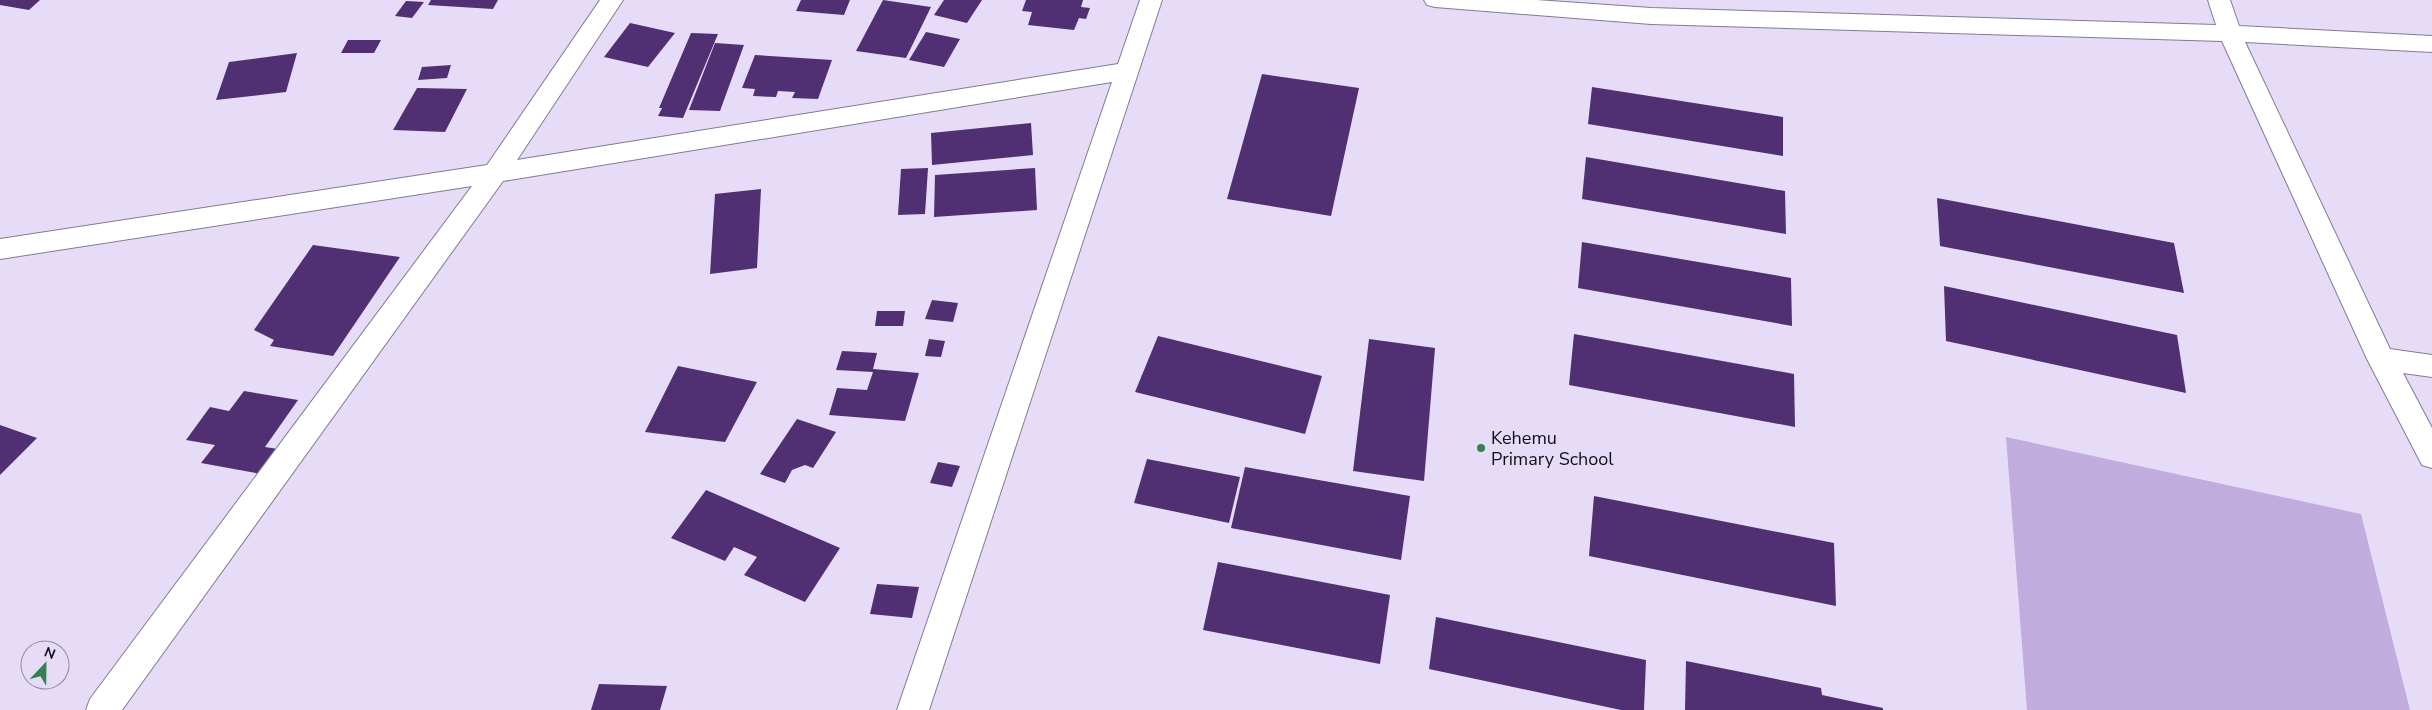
<svg xmlns="http://www.w3.org/2000/svg" width="2432" height="710" viewBox="0 0 2432 710" font-family="'Nunito Sans',sans-serif">
	<style>
		.green { fill: #c1acde }
		.building { fill: #502f73 }
		.lines { fill: none; stroke-linecap: round; stroke-linejoin: round }
		.minor-casing { stroke: #847a92; stroke-width: 2 }
		.minor { fill: #fff; fill-rule: evenodd }
		.poi-dot { fill: #368150; stroke: #e7dcf8; stroke-width: 2 }
		.labels { text-anchor: middle; stroke-width: 5; stroke-linejoin: round; paint-order: stroke }
		.poi-label { font-size: 18px; fill: #120f18; stroke: #e7dcf8; text-anchor: start }
	</style>
	<rect width="100%" height="100%" fill="#e7dcf8"/>
	<polygon class="green" points="2006,437 2361,514 2410,710 2027,710"/>
	<g class="building">
		<polygon points="0,0 40,0 29,10 0,5"/>
		<polygon points="431,0 498,0 493,9 428,5"/>
		<polygon points="801,0 850,0 844,15 796,11"/>
		<polygon points="883,0 931,7 906,58 856,51"/>
		<polygon points="944,0 982,0 967,23 934,15"/>
		<polygon points="1026,0 1083,0 1081,7 1090,8 1086,19 1079,18 1074,30 1028,25 1032,12 1022,11"/>
		<polygon points="406,1 424,2 412,18 395,16"/>
		<polygon points="630,23 675,33 648,67 604,57"/>
		<polygon points="926,32 960,39 944,67 909,60"/>
		<polygon points="691,33 718,34 683,118 658,116 662,108 659,108"/>
		<polygon points="348,40 381,40 374,53 341,53"/>
		<polygon points="715,43 744,45 720,111 689,110"/>
		<polygon points="297,53 286,92 216,100 229,62"/>
		<polygon points="755,55 832,60 818,99 792,98 795,92 778,91 776,97 753,96 755,89 742,88"/>
		<polygon points="451,65 447,78 418,80 422,67"/>
		<polygon points="1262,74 1359,88 1331,216 1227,199"/>
		<polygon points="1592,87 1783,117 1783,156 1588,124"/>
		<polygon points="417,88 467,89 445,132 393,130"/>
		<polygon points="1031,123 1033,155 932,165 931,133"/>
		<polygon points="1586,157 1785,191 1786,234 1582,199"/>
		<polygon points="928,168 925,214 898,215 901,169"/>
		<polygon points="1035,168 1037,210 934,217 935,175"/>
		<polygon points="761,189 757,268 710,274 715,194"/>
		<polygon points="1937,198 2174,243 2184,293 1940,246"/>
		<polygon points="1582,242 1791,278 1792,326 1578,288"/>
		<polygon points="313,245 400,257 333,356 270,346 274,340 254,330"/>
		<polygon points="1944,286 2177,335 2186,393 1946,341"/>
		<polygon points="932,300 958,303 953,322 925,319"/>
		<polygon points="877,311 905,311 903,326 875,326"/>
		<polygon points="1574,334 1794,374 1795,427 1569,385"/>
		<polygon points="1158,336 1322,376 1305,434 1135,392"/>
		<polygon points="929,339 945,341 941,357 925,356"/>
		<polygon points="1369,339 1435,348 1424,481 1353,471"/>
		<polygon points="842,351 877,353 873,369 919,373 905,421 829,415 837,388 867,390 873,372 836,370"/>
		<polygon points="678,366 757,382 725,442 645,432"/>
		<polygon points="244,391 298,400 265,447 278,449 261,474 201,463 215,445 186,440 210,407 229,411"/>
		<polygon points="797,419 836,432 813,468 805,465 792,470 785,483 760,474"/>
		<polygon points="0,425 37,438 0,475"/>
		<polygon points="1147,459 1240,477 1229,523 1134,503"/>
		<polygon points="938,462 960,466 952,487 930,483"/>
		<polygon points="1245,467 1410,496 1401,560 1231,528"/>
		<polygon points="706,490 840,548 805,602 744,575 757,557 734,547 725,561 671,538"/>
		<polygon points="1594,496 1834,543 1836,606 1589,556"/>
		<polygon points="1218,562 1390,595 1380,664 1203,630"/>
		<polygon points="877,584 919,587 912,618 870,614"/>
		<polygon points="1436,617 1646,660 1644,710 1621,710 1429,669"/>
		<polygon points="1686,661 1821,688 1822,695 1883,708 1883,710 1685,710"/>
		<polygon points="599,684 667,686 660,710 591,710"/>
	</g>
	<g class="lines">
		<defs>
			<g id="minor">
				<polygon points="600,0 623,0 517,160 1118,64 1140,0 1162,0 929,710 897,710 1112,82 503,181 122,710 86,710 90,699 472,186 0,259 0,239 487,165"/>
				<polygon points="1424,0 1536,0 1651,8 2216,25 2208,0 2230,0 2239,26 2432,36 2432,52 2245,42 2390,349 2432,355 2432,377 2403,373 2432,428 2432,468 2422,465 2367,359 2222,41 1651,24 1435,7 1427,5"/>
			</g>
		</defs>
		<use href="#minor" class="minor-casing"/>
		<use href="#minor" class="minor"/>
	</g>
	<circle class="poi-dot" cx="1481" cy="448" r="5"/>
	<g class="labels">
		<g class="poi-label">
			<text x="1491" y="444">Kehemu<tspan x="1491" dy="21">Primary School</tspan></text>
		</g>
	</g>
	<g transform="translate(45 665) rotate(22)"><circle r="24" fill="#e7dcf8" stroke="#928a9e"/>
	<path d="M0-4L9 19L0 12L-9 19Z" fill="#368150"/>
	<text y="-8" font-size="14" font-weight="bold" text-anchor="middle" fill="#120f18">N</text>
	</g>
</svg>
